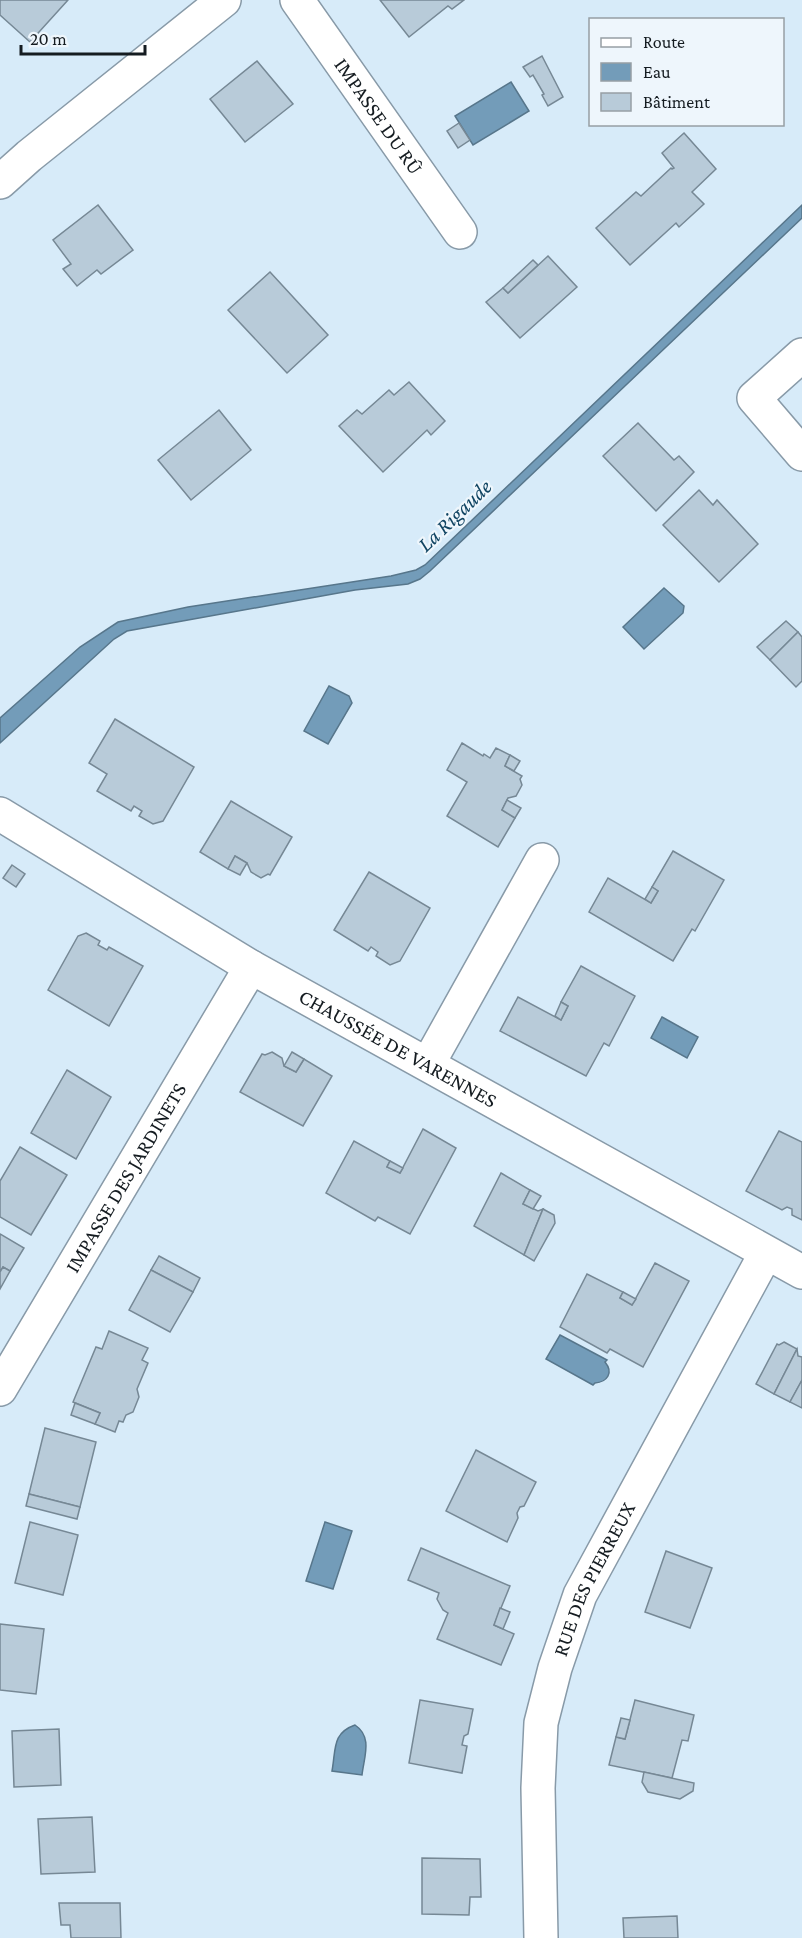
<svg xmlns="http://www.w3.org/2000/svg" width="802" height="1938" viewBox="0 0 802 1938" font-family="'Crimson Pro',serif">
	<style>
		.water { fill: #739cb9; stroke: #57768b; stroke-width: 1.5 }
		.building { fill: #b8cbd9; stroke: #768895; stroke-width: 1.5 }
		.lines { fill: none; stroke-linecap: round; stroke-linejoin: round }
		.minor-casing { stroke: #889aa8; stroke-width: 36 }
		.minor { stroke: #fff; stroke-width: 33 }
		.labels { text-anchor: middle; stroke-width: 4.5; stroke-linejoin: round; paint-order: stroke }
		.street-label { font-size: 21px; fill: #151c21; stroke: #eef6fc }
		.water-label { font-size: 22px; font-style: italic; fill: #104462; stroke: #eef6fc }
	</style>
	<rect width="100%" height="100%" fill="#d7ebf9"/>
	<g class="water">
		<polygon points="511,82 529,111 473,145 455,116"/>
		<polygon points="802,205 802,218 430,571 420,579 408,584 355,590 127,631 114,639 0,743 0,718 80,647 118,622 188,607 391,576 416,570 425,565"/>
		<polygon points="664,588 684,606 683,613 644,649 623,627"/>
		<polygon points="329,686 349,696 352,703 328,744 304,731"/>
		<polygon points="662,1017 698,1037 687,1058 651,1038"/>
		<path d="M560,1335L607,1360L605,1362C614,1373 607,1382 595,1383L593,1385L546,1359Z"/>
		<polygon points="325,1522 352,1531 333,1589 306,1581"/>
		<path d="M355,1725C373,1737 364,1757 362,1775L332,1771C336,1749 332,1733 355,1725Z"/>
	</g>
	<g class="building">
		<polygon points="0,0 68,0 30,42 0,15"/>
		<polygon points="380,0 464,0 452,9 448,6 409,37"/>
		<polygon points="542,56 563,97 548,106 542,95 544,94 533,75 530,77 523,67"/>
		<polygon points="257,61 293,104 245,142 210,99"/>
		<polygon points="459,123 470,140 458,148 447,131"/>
		<polygon points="684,133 716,169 692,192 704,204 679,227 676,223 630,265 596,228 636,192 641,196 671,168 672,169 674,168 662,153"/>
		<polygon points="98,205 133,250 101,274 97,270 77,286 63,269 71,264 53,240"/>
		<polygon points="548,256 577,287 520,338 486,302 503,288 508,293"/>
		<polygon points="533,260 538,265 508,293 503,288"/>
		<polygon points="270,272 328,335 287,373 228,310"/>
		<polygon points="409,382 445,421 431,435 427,430 383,472 339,426 357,410 362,414 389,390 394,395"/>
		<polygon points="219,410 251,450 191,500 158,460"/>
		<polygon points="638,423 674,460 679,456 694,472 656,511 603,456"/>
		<polygon points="699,490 713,505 717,500 758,544 719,582 663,525"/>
		<polygon points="786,621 798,632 770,660 757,647"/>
		<polygon points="798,632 802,637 802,681 796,687 770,660"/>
		<polygon points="115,719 194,767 163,821 153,824 139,816 142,811 134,806 131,811 97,791 107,774 89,763"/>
		<polygon points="462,743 483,756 484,754 490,758 496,748 510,755 505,766 522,776 520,779 522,785 516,796 508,798 502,810 515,818 498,847 447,816 467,782 447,770"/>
		<polygon points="510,755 520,761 514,771 505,766"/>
		<polygon points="507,800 521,808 515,818 502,810"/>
		<polygon points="231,801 292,837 270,875 268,874 261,878 251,872 247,863 235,856 228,869 200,852"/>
		<polygon points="673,851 724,880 695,931 692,929 673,961 589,912 608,878 651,903 658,891 652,887"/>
		<polygon points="235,856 247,863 240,875 228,869"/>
		<polygon points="12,865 25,874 16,887 3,878"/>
		<polygon points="369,872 430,908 400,961 390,965 376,956 378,952 371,947 368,951 334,930"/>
		<polygon points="652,887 658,891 651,903 645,899"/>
		<polygon points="86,933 100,941 98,945 107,950 109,947 143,966 109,1026 48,990 78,936"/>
		<polygon points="581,966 635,996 609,1046 604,1043 586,1076 500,1031 518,997 561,1020 568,1006 561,1002"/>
		<polygon points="561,1002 568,1006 561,1020 555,1016"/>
		<polygon points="272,1052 282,1058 284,1066 296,1072 304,1059 332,1076 303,1126 240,1092 262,1054 265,1055"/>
		<polygon points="292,1052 304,1059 296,1072 284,1066"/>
		<polygon points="67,1070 111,1097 76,1159 31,1133"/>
		<polygon points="423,1129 456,1148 410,1234 378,1217 375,1221 326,1193 354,1141 390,1161 387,1167 400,1173"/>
		<polygon points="779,1131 802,1142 802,1220 792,1215 792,1209 787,1207 782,1210 746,1191"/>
		<polygon points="20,1147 67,1175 31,1235 0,1217 0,1181"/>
		<polygon points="390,1161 403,1168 400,1173 387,1167"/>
		<polygon points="501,1173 530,1190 523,1204 538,1211 543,1209 524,1255 474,1226"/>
		<polygon points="530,1190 541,1196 533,1209 523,1204"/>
		<polygon points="543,1209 554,1215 555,1223 534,1261 524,1255"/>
		<polygon points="0,1234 24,1248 10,1271 3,1267 0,1272"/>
		<polygon points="159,1256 200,1278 193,1292 151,1270"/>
		<polygon points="655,1263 689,1281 643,1367 610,1349 607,1353 560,1327 587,1274 623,1292 620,1298 632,1305"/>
		<polygon points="3,1267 10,1271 0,1289 0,1272"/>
		<polygon points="151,1270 193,1292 170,1332 129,1310"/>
		<polygon points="623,1292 636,1299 632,1305 620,1298"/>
		<polygon points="109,1331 148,1348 142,1360 148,1363 137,1389 139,1397 133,1412 126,1415 123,1422 119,1421 115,1432 95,1424 100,1413 73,1402 96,1347 102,1349"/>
		<polygon points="784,1342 797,1349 774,1394 756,1384 777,1344 779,1345"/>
		<polygon points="797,1349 798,1356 802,1357 802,1380 790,1402 774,1394"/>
		<polygon points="802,1380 802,1408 790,1402"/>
		<polygon points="75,1403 100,1413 95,1424 71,1415"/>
		<polygon points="45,1428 96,1442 80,1507 29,1494"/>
		<polygon points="476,1450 536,1482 524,1506 520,1507 517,1513 518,1518 507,1542 446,1511"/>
		<polygon points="29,1494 80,1507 77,1519 26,1506"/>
		<polygon points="30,1522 78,1535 63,1595 15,1583"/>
		<polygon points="421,1548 510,1586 494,1625 514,1634 501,1665 437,1639 448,1613 443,1610 437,1599 439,1593 408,1580"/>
		<polygon points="666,1551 712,1568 690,1628 645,1612"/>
		<polygon points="500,1608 510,1612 503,1629 494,1625"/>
		<polygon points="0,1624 44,1629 36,1694 0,1690"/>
		<polygon points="420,1700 473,1709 468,1734 464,1736 462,1745 467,1746 462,1773 409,1763"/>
		<polygon points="635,1700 694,1715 688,1741 682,1740 672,1778 609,1765 616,1737 625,1739"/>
		<polygon points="621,1718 630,1720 625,1739 616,1737"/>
		<polygon points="59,1729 61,1785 14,1787 12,1731"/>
		<polygon points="644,1772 694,1783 693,1791 680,1799 648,1792 642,1782"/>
		<polygon points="92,1817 95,1872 41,1874 38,1819"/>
		<polygon points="422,1858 480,1859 481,1897 470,1897 469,1915 422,1914"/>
		<polygon points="59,1903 120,1903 121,1938 71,1938 70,1925 61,1925"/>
		<polygon points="677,1916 678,1938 624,1938 623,1918"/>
	</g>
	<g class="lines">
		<defs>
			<g id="minor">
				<path id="s1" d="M297,0L460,232"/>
				<polyline points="0,182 29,156 224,0"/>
				<polyline points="802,355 754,398 802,454"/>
				<path id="s2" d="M0,814L251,967L802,1272"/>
				<polyline points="428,1064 542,860"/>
				<path id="s3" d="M0,1389L251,967"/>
				<path id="s4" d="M541,1938L538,1788L541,1723L555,1668L580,1595L766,1253"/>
			</g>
		</defs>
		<use href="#minor" class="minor-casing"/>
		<use href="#minor" class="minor"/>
	</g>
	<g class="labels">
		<g class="street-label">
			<text dy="7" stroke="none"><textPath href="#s1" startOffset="142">IMPASSE DU RÛ</textPath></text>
			<text dy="7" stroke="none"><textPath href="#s2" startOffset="462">CHAUSSÉE DE VARENNES</textPath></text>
			<text dy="7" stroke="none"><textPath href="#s3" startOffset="246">IMPASSE DES JARDINETS</textPath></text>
			<text dy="7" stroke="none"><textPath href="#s4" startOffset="369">RUE DES PIERREUX</textPath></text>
		</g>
		<g class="water-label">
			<text transform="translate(454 515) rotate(-44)" y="8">La Rigaude</text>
		</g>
	</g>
	<rect x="589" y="18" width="195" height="108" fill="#eef6fc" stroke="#979fa4" stroke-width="1.5"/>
	<rect x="601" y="38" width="30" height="9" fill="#ffffff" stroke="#979fa4" stroke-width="1.5"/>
	<text x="643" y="48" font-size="18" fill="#151c21">Route</text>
	<rect x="601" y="63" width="30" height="18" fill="#739cb9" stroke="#979fa4" stroke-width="1.5"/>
	<text x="643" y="78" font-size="18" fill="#151c21">Eau</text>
	<rect x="601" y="93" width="30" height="18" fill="#b8cbd9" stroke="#979fa4" stroke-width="1.5"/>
	<text x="643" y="108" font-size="18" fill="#151c21">Bâtiment</text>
	<path d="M21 45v9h124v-9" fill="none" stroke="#151c21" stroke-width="3"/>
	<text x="30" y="45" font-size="18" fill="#151c21" stroke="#eef6fc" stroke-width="4.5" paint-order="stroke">20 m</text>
</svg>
